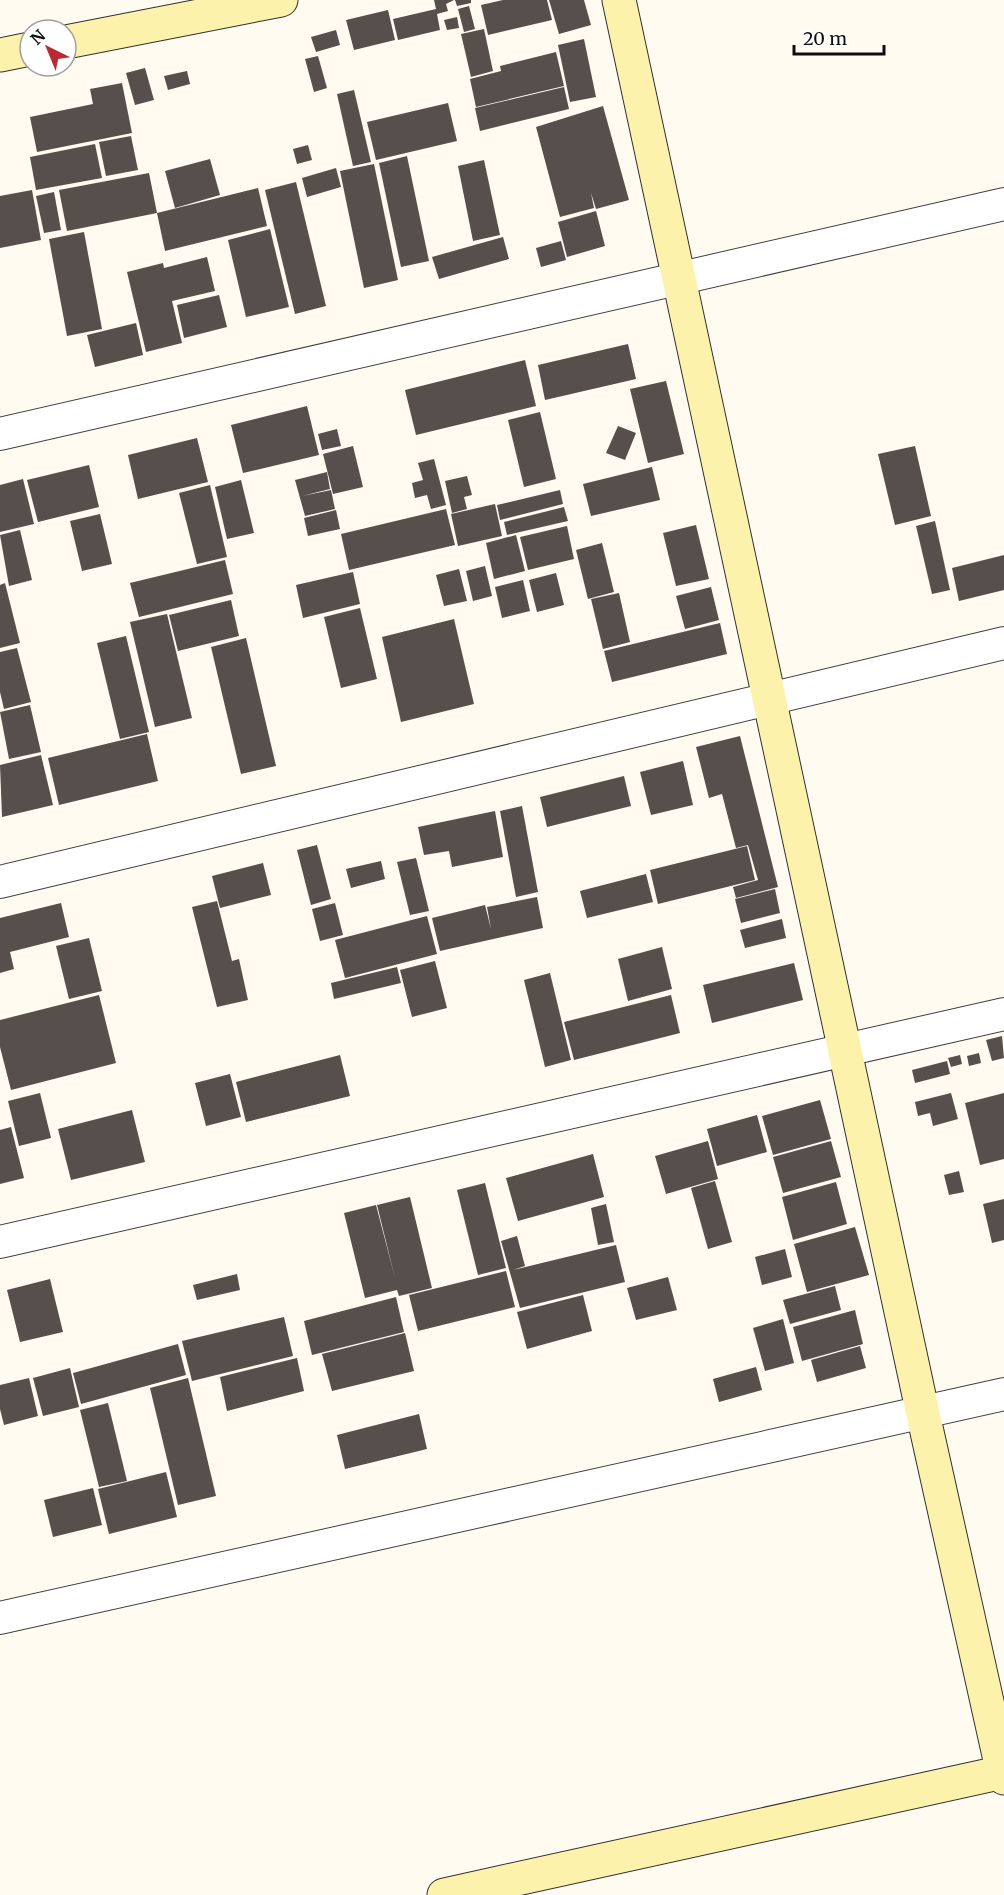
<svg xmlns="http://www.w3.org/2000/svg" width="1004" height="1895" viewBox="0 0 1004 1895" font-family="Merriweather,serif">
	<style>
		.building { fill: #564f4b }
		.lines { fill: none; stroke-linecap: round; stroke-linejoin: round }
		.street-casing { stroke: #414141; stroke-width: 34 }
		.secondary-casing { stroke: #303030; stroke-width: 35 }
		.street { stroke: #fff; stroke-width: 32 }
		.secondary { stroke: #fdf2ac; stroke-width: 33 }
	</style>
	<rect width="100%" height="100%" fill="#fffbf0"/>
	<g class="building">
		<polygon points="434,0 454,0 446,4 448,11 437,14 440,30 398,40 393,19 436,9"/>
		<polygon points="455,0 471,0 471,3 457,6"/>
		<polygon points="503,0 547,0 552,20 488,35 481,5"/>
		<polygon points="549,0 584,0 591,25 559,34"/>
		<polygon points="469,6 475,29 464,32 458,9"/>
		<polygon points="388,10 395,40 354,50 346,20"/>
		<polygon points="457,17 459,28 447,30 444,20"/>
		<polygon points="484,29 493,71 471,77 461,34"/>
		<polygon points="336,30 340,45 316,52 311,37"/>
		<polygon points="584,39 596,97 570,102 558,45"/>
		<polygon points="556,52 564,86 476,107 470,79 501,71 500,66"/>
		<polygon points="318,56 327,88 314,92 305,59"/>
		<polygon points="145,68 154,100 135,105 126,73"/>
		<polygon points="187,71 190,84 168,90 164,76"/>
		<polygon points="122,83 132,133 37,152 30,117 93,104 90,89"/>
		<polygon points="564,87 569,109 480,131 475,108"/>
		<polygon points="354,90 371,162 353,166 337,94"/>
		<polygon points="448,103 457,141 376,160 367,122"/>
		<polygon points="603,106 629,200 596,209 591,193 594,208 560,217 536,127"/>
		<polygon points="131,136 138,170 106,176 99,142"/>
		<polygon points="95,144 102,178 36,190 30,157"/>
		<polygon points="308,145 312,160 297,164 293,149"/>
		<polygon points="407,156 429,261 401,267 379,163"/>
		<polygon points="210,159 220,195 175,208 165,171"/>
		<polygon points="484,160 500,235 473,241 458,166"/>
		<polygon points="374,164 398,280 364,288 340,171"/>
		<polygon points="336,168 341,187 307,197 302,178"/>
		<polygon points="149,173 157,213 67,231 59,190"/>
		<polygon points="296,182 326,306 295,314 265,190"/>
		<polygon points="258,188 267,226 165,251 157,213"/>
		<polygon points="32,190 41,240 0,248 0,196"/>
		<polygon points="54,192 61,230 44,233 36,196"/>
		<polygon points="596,211 605,246 567,257 558,222"/>
		<polygon points="270,229 289,307 246,317 228,240"/>
		<polygon points="84,232 102,329 67,336 49,239"/>
		<polygon points="503,237 509,259 439,279 432,257"/>
		<polygon points="561,241 566,260 541,267 536,248"/>
		<polygon points="207,257 215,291 172,301 182,343 146,352 127,272 163,263 164,268"/>
		<polygon points="219,295 227,327 184,338 177,305"/>
		<polygon points="136,323 143,355 95,367 87,335"/>
		<polygon points="628,344 636,379 545,400 538,365"/>
		<polygon points="525,360 536,406 416,435 405,390"/>
		<polygon points="666,381 684,454 648,463 630,389"/>
		<polygon points="307,406 319,455 243,473 231,425"/>
		<polygon points="540,412 556,479 524,487 508,420"/>
		<polygon points="618,426 636,433 625,460 606,453"/>
		<polygon points="337,429 341,446 322,450 318,434"/>
		<polygon points="197,438 208,482 138,499 128,455"/>
		<polygon points="353,446 363,487 333,494 323,454"/>
		<polygon points="915,446 931,516 895,525 878,454"/>
		<polygon points="434,459 446,505 431,509 427,495 415,498 412,483 423,480 418,463"/>
		<polygon points="89,465 99,507 38,522 27,480"/>
		<polygon points="652,467 660,500 591,516 583,484"/>
		<polygon points="327,472 330,489 302,496 331,490 335,509 305,516 295,480"/>
		<polygon points="467,476 472,495 464,497 467,509 452,513 445,481"/>
		<polygon points="23,479 34,524 0,532 0,485"/>
		<polygon points="241,480 254,533 227,539 215,487"/>
		<polygon points="210,485 227,557 197,564 179,493"/>
		<polygon points="560,490 563,504 500,520 497,505"/>
		<polygon points="495,504 502,536 458,546 451,514"/>
		<polygon points="564,507 568,521 507,535 504,522"/>
		<polygon points="446,509 455,545 349,570 341,534"/>
		<polygon points="336,510 340,529 308,536 304,518"/>
		<polygon points="100,514 112,564 82,571 70,521"/>
		<polygon points="935,521 950,590 932,594 916,526"/>
		<polygon points="696,525 709,579 676,586 663,533"/>
		<polygon points="567,526 574,559 528,570 520,537"/>
		<polygon points="20,530 32,580 9,586 0,535"/>
		<polygon points="516,535 525,571 494,579 486,543"/>
		<polygon points="602,543 614,592 588,599 576,550"/>
		<polygon points="1004,555 1004,590 959,601 952,568"/>
		<polygon points="225,560 233,594 139,617 130,583"/>
		<polygon points="485,566 492,596 473,601 466,571"/>
		<polygon points="459,569 467,601 444,606 436,575"/>
		<polygon points="353,572 360,604 303,618 296,585"/>
		<polygon points="556,573 564,605 537,612 529,580"/>
		<polygon points="523,580 530,611 502,618 495,587"/>
		<polygon points="5,583 20,643 0,648 0,585"/>
		<polygon points="711,587 719,620 685,629 676,596"/>
		<polygon points="619,593 630,642 603,649 591,599"/>
		<polygon points="231,600 239,636 178,651 169,615"/>
		<polygon points="360,608 377,679 341,688 324,617"/>
		<polygon points="167,614 192,718 155,727 130,622"/>
		<polygon points="454,619 474,704 401,722 382,637"/>
		<polygon points="720,623 727,654 612,682 604,651"/>
		<polygon points="126,636 149,732 120,739 97,643"/>
		<polygon points="246,638 276,766 241,774 211,647"/>
		<polygon points="17,648 31,702 4,709 0,692 0,652"/>
		<polygon points="30,705 41,752 9,759 0,712"/>
		<polygon points="147,734 158,781 59,805 48,758"/>
		<polygon points="740,736 778,887 736,898 733,887 758,880 748,845 736,848 722,794 709,798 696,747"/>
		<polygon points="41,755 53,805 2,817 0,765"/>
		<polygon points="683,761 693,805 651,815 640,772"/>
		<polygon points="624,776 631,806 547,827 540,797"/>
		<polygon points="522,806 538,892 516,897 500,811"/>
		<polygon points="495,811 503,857 452,867 449,851 424,855 418,827"/>
		<polygon points="317,845 331,899 311,905 297,850"/>
		<polygon points="747,846 755,880 658,904 650,870"/>
		<polygon points="416,858 429,911 410,915 397,862"/>
		<polygon points="381,861 385,879 351,888 346,869"/>
		<polygon points="263,863 271,895 220,908 212,876"/>
		<polygon points="646,874 653,902 587,918 580,891"/>
		<polygon points="775,889 780,913 741,923 735,899"/>
		<polygon points="537,897 543,928 440,951 432,918 485,905 491,929 487,907"/>
		<polygon points="217,901 232,961 239,959 248,1000 217,1007 192,907"/>
		<polygon points="61,903 69,937 10,952 14,969 0,973 0,918"/>
		<polygon points="335,903 343,935 320,941 312,909"/>
		<polygon points="427,916 437,954 345,978 335,940"/>
		<polygon points="782,919 786,938 745,948 740,930"/>
		<polygon points="89,938 102,991 69,999 56,946"/>
		<polygon points="662,947 672,989 628,1001 618,959"/>
		<polygon points="435,961 447,1008 412,1017 400,970"/>
		<polygon points="794,963 803,1000 712,1023 703,985"/>
		<polygon points="397,967 401,983 334,999 331,983"/>
		<polygon points="550,973 571,1060 545,1067 524,980"/>
		<polygon points="99,995 116,1063 11,1090 0,1047 0,1020"/>
		<polygon points="671,995 680,1033 574,1060 564,1022"/>
		<polygon points="1002,1036 1004,1058 992,1061 986,1040"/>
		<polygon points="979,1053 981,1063 969,1066 967,1056"/>
		<polygon points="340,1055 350,1096 246,1122 236,1082"/>
		<polygon points="960,1055 962,1064 951,1067 948,1058"/>
		<polygon points="947,1061 950,1074 915,1083 912,1070"/>
		<polygon points="230,1074 241,1117 206,1126 195,1083"/>
		<polygon points="40,1093 51,1138 19,1146 8,1101"/>
		<polygon points="951,1093 958,1119 933,1126 930,1113 918,1116 915,1102"/>
		<polygon points="1004,1093 1004,1159 980,1165 965,1103"/>
		<polygon points="820,1100 831,1139 773,1155 762,1116"/>
		<polygon points="132,1110 145,1162 71,1180 58,1129"/>
		<polygon points="757,1115 767,1152 717,1166 707,1129"/>
		<polygon points="11,1127 24,1178 0,1184 0,1130"/>
		<polygon points="708,1141 718,1179 666,1194 655,1156"/>
		<polygon points="831,1141 841,1177 783,1193 773,1157"/>
		<polygon points="593,1154 604,1197 518,1221 506,1178"/>
		<polygon points="959,1171 964,1192 949,1195 944,1175"/>
		<polygon points="715,1181 732,1242 708,1249 691,1188"/>
		<polygon points="836,1182 847,1224 793,1240 782,1197"/>
		<polygon points="485,1183 506,1268 478,1275 457,1190"/>
		<polygon points="410,1197 432,1288 399,1296 397,1290 365,1298 344,1213 376,1205 395,1278 377,1205"/>
		<polygon points="1004,1199 1004,1240 992,1243 983,1204"/>
		<polygon points="606,1204 614,1242 598,1245 591,1208"/>
		<polygon points="855,1227 869,1275 807,1292 794,1244"/>
		<polygon points="517,1236 525,1266 513,1270 616,1245 625,1282 520,1308 501,1241"/>
		<polygon points="785,1249 792,1277 762,1285 755,1257"/>
		<polygon points="506,1271 515,1307 418,1331 409,1295"/>
		<polygon points="237,1274 240,1290 197,1300 193,1285"/>
		<polygon points="668,1277 677,1310 636,1320 627,1288"/>
		<polygon points="50,1279 63,1332 20,1342 7,1290"/>
		<polygon points="835,1286 841,1310 790,1324 783,1300"/>
		<polygon points="583,1295 592,1331 527,1349 517,1312"/>
		<polygon points="396,1297 404,1332 312,1355 304,1321"/>
		<polygon points="855,1310 863,1344 802,1361 793,1327"/>
		<polygon points="284,1317 293,1356 192,1381 182,1341"/>
		<polygon points="783,1319 794,1363 765,1371 753,1328"/>
		<polygon points="405,1333 414,1371 332,1391 322,1354"/>
		<polygon points="178,1344 186,1375 81,1404 73,1373"/>
		<polygon points="860,1346 866,1368 817,1382 811,1360"/>
		<polygon points="297,1358 304,1391 227,1411 220,1377"/>
		<polygon points="756,1367 762,1390 719,1402 713,1379"/>
		<polygon points="70,1368 79,1407 43,1416 33,1378"/>
		<polygon points="29,1378 38,1416 4,1425 0,1409 0,1385"/>
		<polygon points="188,1378 216,1496 178,1505 150,1388"/>
		<polygon points="108,1403 127,1481 99,1487 80,1410"/>
		<polygon points="419,1414 427,1449 345,1469 337,1435"/>
		<polygon points="166,1472 177,1517 109,1534 98,1489"/>
		<polygon points="93,1488 102,1525 53,1537 44,1500"/>
	</g>
	<g class="lines">
		<defs>
			<g id="street">
				<polyline points="0,434 1004,204"/>
				<polyline points="0,882 1004,643"/>
				<polyline points="0,1242 1004,1014"/>
				<polyline points="0,1618 1004,1394"/>
			</g>
			<g id="secondary">
				<polyline points="619,0 923,1414 1004,1778"/>
				<polyline points="66,42 281,0"/>
				<polyline points="0,55 30,49"/>
				<polyline points="444,1895 1003,1772"/>
			</g>
		</defs>
		<use href="#street" class="street-casing"/>
		<use href="#secondary" class="secondary-casing"/>
		<use href="#street" class="street"/>
		<use href="#secondary" class="secondary"/>
	</g>
	<g transform="translate(48 48) rotate(317)"><circle r="28" fill="#ffffff" stroke="#9f9f9f" stroke-width="1.5"/>
	<path d="M0-4.5L10 22L0 15L-10 22Z" fill="#bb2933"/>
	<text y="-9" font-size="16" font-weight="bold" text-anchor="middle" fill="#0e0e0e">N</text>
	</g>
	<path d="M794 45v9h90v-9" fill="none" stroke="#0e0e0e" stroke-width="3"/>
	<text x="803" y="45" font-size="18" fill="#0e0e0e" stroke="#ffffff" stroke-width="4.5" paint-order="stroke">20 m</text>
</svg>
